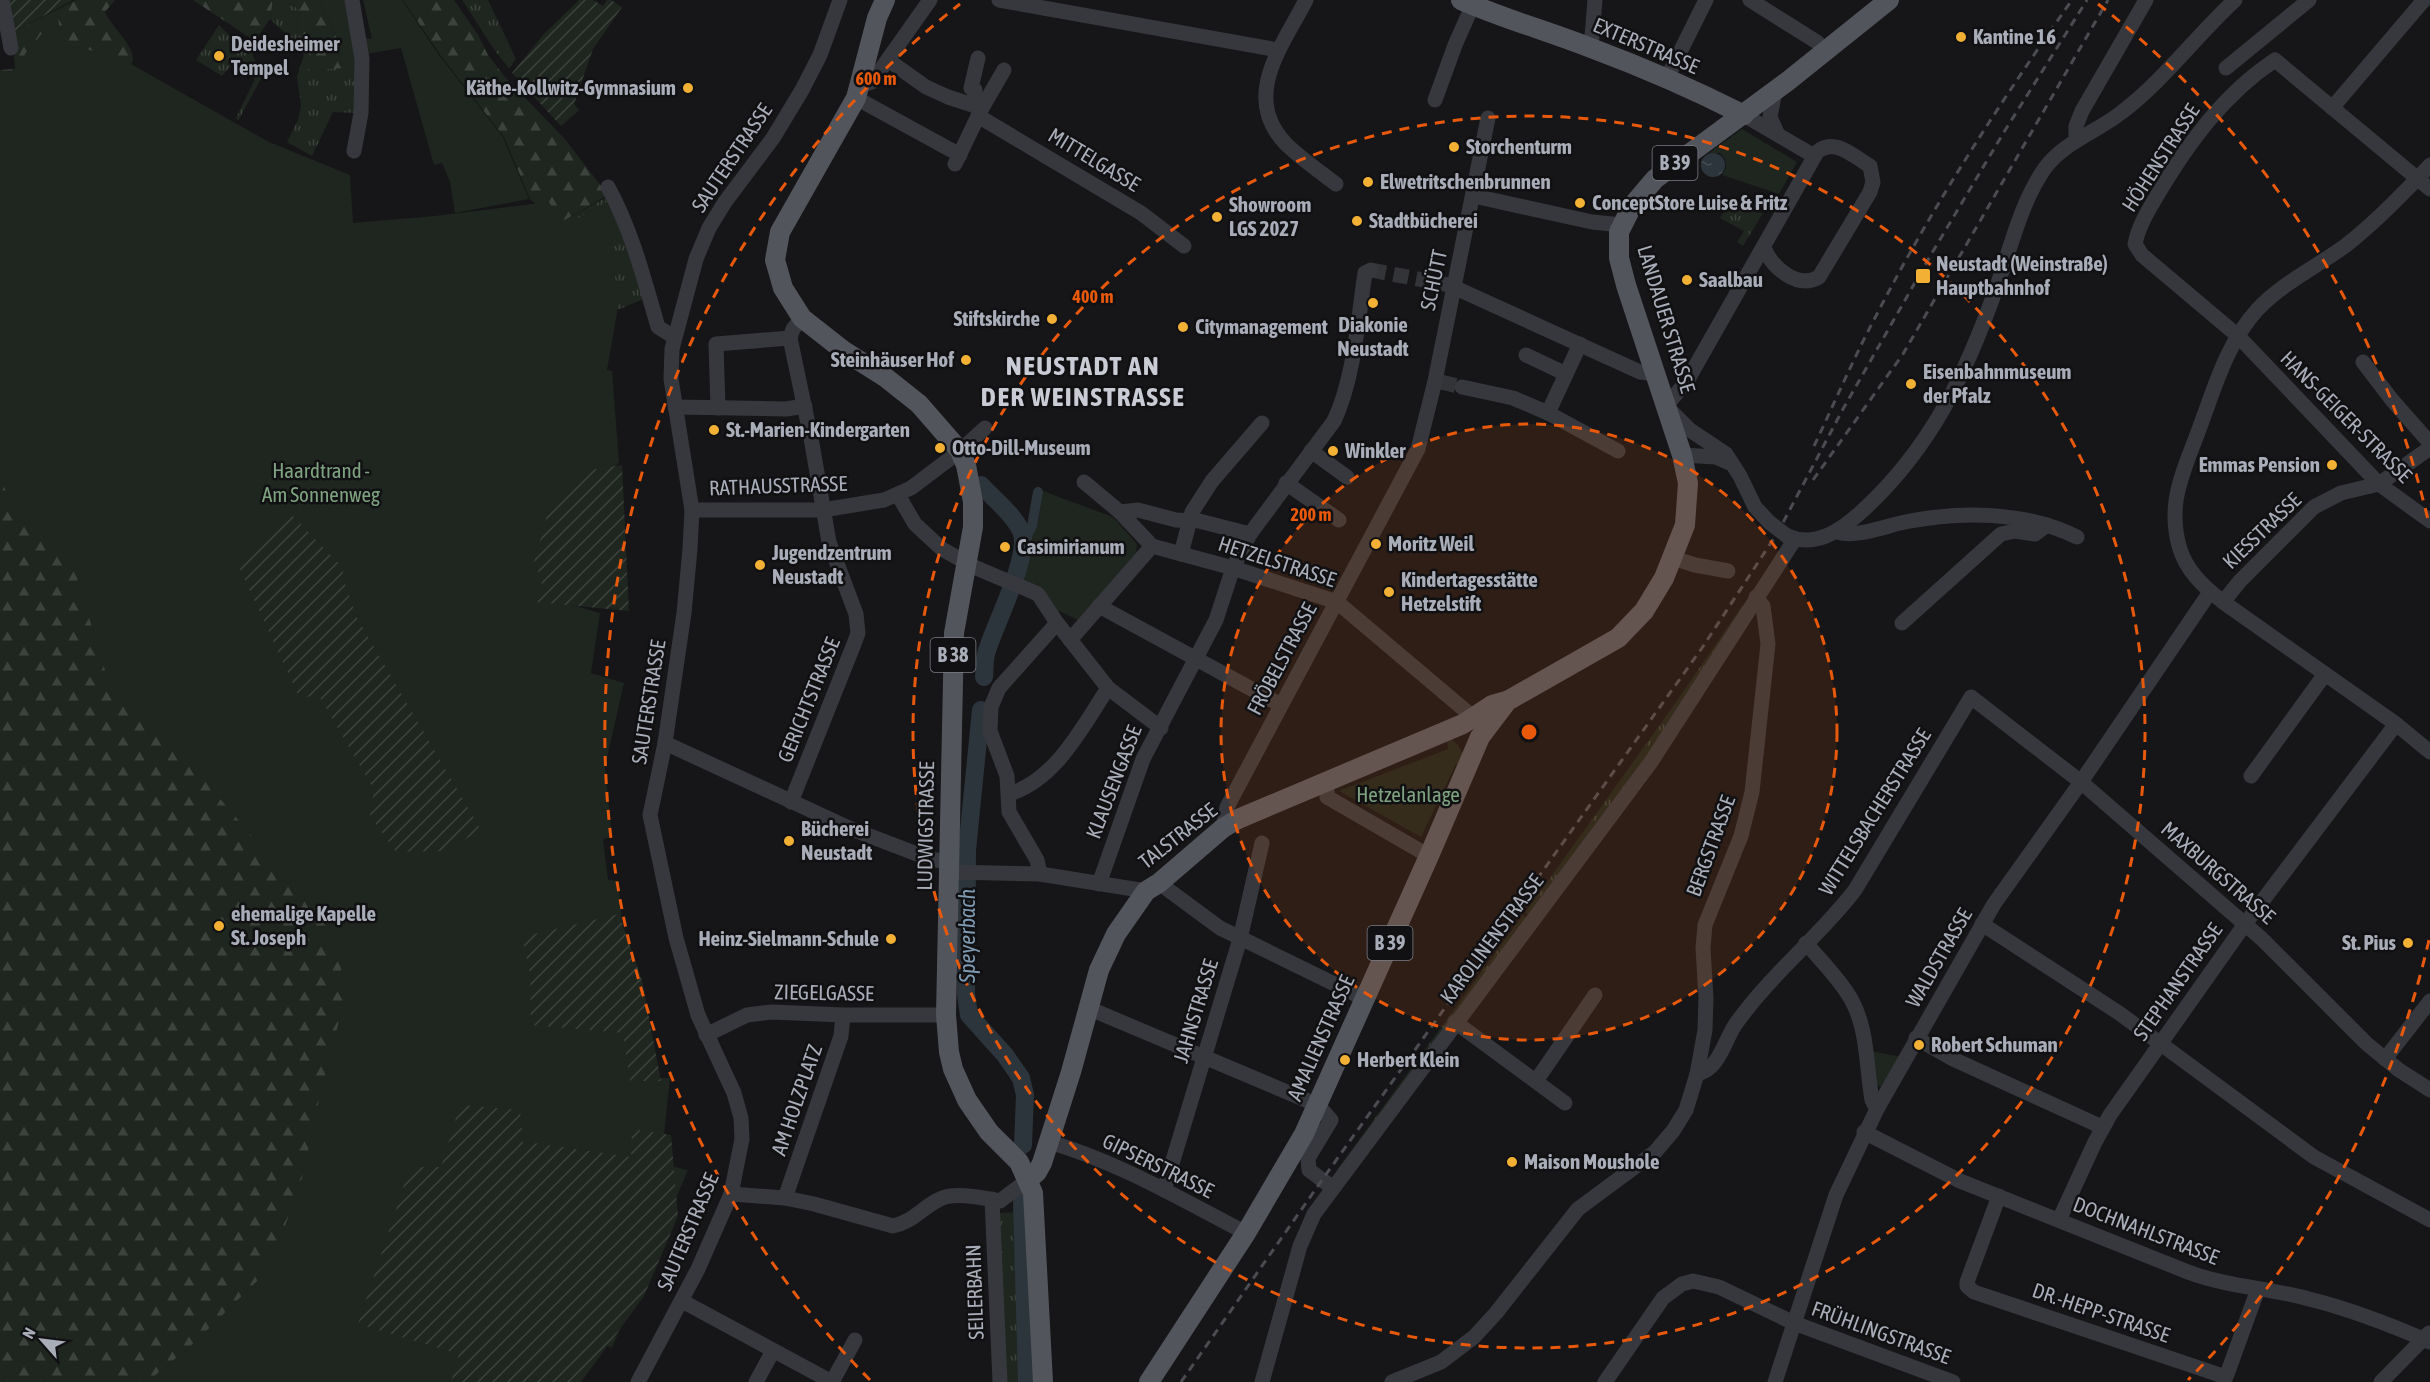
<svg xmlns="http://www.w3.org/2000/svg" width="2430" height="1382" viewBox="0 0 2430 1382" font-family="'Asap Condensed',sans-serif">
	<style>
		.grass { fill: url(#grass-tufts) }
		.forest { fill: url(#forest-firs) }
		.park { fill: #1e261f }
		.garden { fill: url(#garden-furrows) }
		.water { fill: url(#water-ripples) }
		.lines { fill: none; stroke-linecap: round; stroke-linejoin: round }
		.canal { stroke: #2c353c; stroke-width: 10 }
		.river { stroke: #2c353c; stroke-width: 18 }
		.minor-tunnel { stroke: #333438; stroke-width: 15; stroke-dasharray: 15 8; stroke-linecap: butt }
		.minor { stroke: #37383d; stroke-width: 15 }
		.major { stroke: #53555c; stroke-width: 20 }
		.rail { stroke: #4a4c52; stroke-width: 3; stroke-dasharray: 8 6; stroke-linecap: butt }
		.minor-bridge { stroke: #37383d; stroke-width: 15 }
		.ring { fill: none; stroke: #e8590c; stroke-width: 3; stroke-dasharray: 10 8 }
		.poi-dot { fill: #f2b134; stroke: #111113; stroke-width: 2 }
		.labels { text-anchor: middle; stroke-width: 5; stroke-linejoin: round; paint-order: stroke }
		.shield { fill: #111113; stroke: #7b7e86; stroke-width: 1.5 }
		.shield-label { font-size: 20px; font-weight: bold; fill: #a8adb8 }
		.poi-label { font-size: 21px; font-weight: bold; fill: #a8adb8; stroke: #111113; text-anchor: start }
		.street-label { font-size: 21px; fill: #a8adb8; stroke: #111113 }
		.park-label { font-size: 21px; fill: #7fa381; stroke: #111113 }
		.water-label { font-size: 22px; font-style: italic; fill: #7f9bb3; stroke: #111113 }
		.district-label { font-size: 27px; font-weight: bold; letter-spacing: 1.5px; fill: #c9ccd4; stroke: #111113 }
		.centre { fill: #e8590c; stroke: #111113; stroke-width: 3 }
		.ring-label { font-size: 18px; text-anchor: middle; font-weight: bold; fill: #e8590c; stroke: #111113; stroke-width: 5; stroke-linejoin: round; paint-order: stroke }
	</style>
	<defs>
		<pattern id="grass-tufts" width="24" height="20" patternUnits="userSpaceOnUse" patternTransform="scale(1.5)"><rect width="24" height="20" fill="#1e261f"/><path d="M3 7l-1-3M5 7V3M7 7l1-3M15 17l-1-3M17 17v-4M19 17l1-3" fill="none" stroke="#3c433d"/></pattern>
		<pattern id="forest-firs" width="22" height="20" patternUnits="userSpaceOnUse" patternTransform="scale(1.5)"><rect width="22" height="20" fill="#1e261f"/><path d="M5 1l3.5 6h-7zM16 11l3.5 6h-7z" fill="#3c433d"/></pattern>
		<pattern id="garden-furrows" width="10" height="10" patternUnits="userSpaceOnUse" patternTransform="scale(1.5)"><rect width="10" height="10" fill="#1e261f"/><path d="M-1 1l2-2M0 10L10 0M9 11l2-2" fill="none" stroke="#3c433d"/></pattern>
		<pattern id="water-ripples" width="26" height="14" patternUnits="userSpaceOnUse" patternTransform="scale(1.5)"><rect width="26" height="14" fill="#2c353c"/><path d="M2 4q2-2 4 0t4 0M15 11q2-2 4 0t4 0" fill="none" stroke="#485056"/></pattern>
	</defs>
	<rect width="100%" height="100%" fill="#161618"/>
	<g class="grass">
		<polygon points="273,0 284,0 300,10 296,27 312,52 309,71 358,65 357,113 333,112 312,156 287,142 298,120 301,105 297,77 304,55 287,35 270,19"/>
		<path d="M462,0H488L516,59L509,68C491,48 478,23 462,0Z"/>
		<polygon points="219,25 230,36 250,47 254,59 264,73 238,121 236,118 254,81 255,74 234,62 222,76 196,60"/>
		<polygon points="607,197 646,298 620,309 616,309 558,224"/>
		<polygon points="1727,206 1763,213 1743,246 1737,242 1744,231 1720,218"/>
		<polygon points="1742,606 1745,607 1679,712 1530,916 1525,913 1674,705"/>
		<polygon points="1523,915 1528,919 1339,1171 1337,1170"/>
		<polygon points="1018,1212 1024,1382 1006,1382 997,1213"/>
	</g>
	<g class="forest">
		<path d="M76,0H115L105,12C112,28 134,44 133,61L0,255V70L15,69L12,33Z"/>
		<polygon points="193,0 273,0 270,19 255,41"/>
		<polygon points="284,0 319,0 336,36 342,68 308,71 311,52 296,27 300,10"/>
		<polygon points="403,0 454,0 478,35 488,55 504,76 564,138 608,195 558,224 530,199 504,137 441,56"/>
		<polygon points="0,285 374,790 339,1382 0,1382"/>
	</g>
	<g class="park">
		<polygon points="319,0 350,0 358,65 342,68 336,36"/>
		<polygon points="363,0 402,0 439,55 503,137 529,199 455,213 450,182 442,163 434,165 401,48 366,54 364,38 372,39"/>
		<polygon points="58,14 61,49 81,47 131,64 269,142 350,175 353,223 435,216 549,202 563,227 608,201 618,307 607,370 612,371 619,462 581,516 581,566 572,605 600,613 591,673 624,683 605,767 612,837 603,839 608,880 618,881 622,920 616,923 653,1078 670,1078 661,1164 688,1170 612,1348 586,1336 560,1382 147,1382 194,1343 260,1278 284,1229 302,1178 320,1095 346,994 339,958 322,918 169,739 134,709 105,670 70,555 16,516 0,476 0,72 18,70 25,54"/>
		<polygon points="1742,129 1797,162 1779,194 1722,175 1726,168 1725,159 1720,153 1709,153"/>
		<polygon points="1043,491 1113,517 1137,544 1136,553 1078,620 1057,610 1043,588 1018,579 1026,542 1038,522"/>
		<polygon points="1451,739 1458,745 1464,756 1460,765 1456,764 1421,837 1339,791 1448,749 1447,741"/>
		<polygon points="1871,1051 1902,1057 1883,1087 1876,1085"/>
	</g>
	<g class="garden">
		<polygon points="5,0 73,0 12,33"/>
		<polygon points="579,0 593,0 603,6 607,0 611,0 622,7 593,49 574,104 579,110 561,126 512,73 544,34"/>
		<polygon points="622,465 629,611 537,602 544,574 532,569 548,512 554,502 591,470"/>
		<polygon points="292,515 343,568 343,578 357,618 481,830 444,851 396,852 370,816 374,790 318,694 300,699 238,565"/>
		<polygon points="619,914 642,980 661,1081 630,1081 623,1033 531,1025 530,974 522,937"/>
		<polygon points="460,1105 520,1110 523,1144 534,1143 631,1157 632,1129 671,1135 678,1216 644,1296 581,1382 451,1382 459,1354 358,1324 410,1167 441,1167"/>
	</g>
	<circle class="water" cx="1713" cy="165" r="12"/>
	<g class="lines">
		<polyline class="canal" points="1024,541 1032,526 1038,492"/>
		<g class="river">
			<path d="M981,485C994,499 1013,514 1021,531C1032,555 993,627 986,654C984,661 985,669 984,677"/>
			<polyline points="981,710 967,850 966,994 969,1015 1005,1055 1021,1078 1025,1095 1023,1145"/>
			<polyline points="1022,1203 1027,1382"/>
		</g>
		<g class="minor-tunnel">
			<polyline points="1371,270 1449,285"/>
			<polyline points="1441,382 1462,387"/>
		</g>
		<g class="minor">
			<polyline points="2,0 11,48"/>
			<polyline points="352,0 362,59 361,113 354,151"/>
			<polyline points="999,0 1278,50"/>
			<path d="M1306,0C1283,45 1241,96 1285,143C1300,158 1319,171 1336,184"/>
			<polyline points="1750,0 1817,42 1825,50"/>
			<polyline points="1591,48 1595,0"/>
			<polyline points="888,60 926,87 948,97 982,108"/>
			<polyline points="2226,68 2309,0"/>
			<polyline points="1666,80 1706,0"/>
			<polyline points="860,86 872,82 930,0"/>
			<polyline points="1775,91 1770,117 1778,135"/>
			<polyline points="856,98 960,155"/>
			<polyline points="1435,100 1455,45 1475,0"/>
			<polyline points="974,105 975,90 971,88 978,58"/>
			<polyline points="2332,108 2424,0"/>
			<polyline points="1744,115 1814,156"/>
			<polyline points="978,116 1141,213 1184,246"/>
			<polyline points="2076,141 2076,126 2082,111 2146,0"/>
			<polyline points="955,164 982,108 1004,70"/>
			<path d="M2430,165C2404,193 2376,222 2345,246C2316,267 2281,284 2257,310C2226,344 2214,390 2198,432C2190,454 2179,478 2176,501C2174,516 2175,531 2179,546C2186,571 2203,586 2223,602L2396,724L2430,752"/>
			<path d="M608,187C632,231 644,279 658,327L674,337"/>
			<path d="M2430,189L2275,60C2224,94 2189,142 2158,194C2149,209 2138,227 2135,244L2142,255L2238,336L2379,484L2430,521"/>
			<polyline points="1474,196 1592,222 1622,225"/>
			<path d="M1764,248C1772,267 1797,290 1819,277L1870,192L1873,182L1870,166C1854,157 1835,137 1817,152L1687,381L1666,406L1690,430L1726,454L1740,476L1755,507L1769,522"/>
			<polyline points="1449,285 1640,372 1656,374"/>
			<polyline points="1526,355 1566,374"/>
			<polyline points="2363,362 2392,400 2430,443"/>
			<polyline points="1462,387 1513,398 1548,413 1618,451"/>
			<polyline points="675,407 786,409 805,406"/>
			<polyline points="718,408 716,344 790,338"/>
			<polyline points="1548,413 1580,344"/>
			<polyline points="1311,451 1347,477"/>
			<polyline points="1682,455 1716,457 1730,463"/>
			<polyline points="1084,482 1120,512 1152,546"/>
			<polyline points="1286,483 1339,520"/>
			<polyline points="898,495 915,524 942,549 974,567 1038,594 1057,623 1108,688 1161,728"/>
			<polyline points="692,510 823,510 884,500 911,488 960,451 985,428"/>
			<polyline points="1120,512 1138,510 1176,520 1199,521 1250,534"/>
			<path d="M1837,532C1857,538 1885,526 1905,522C1961,511 2024,511 2077,537"/>
			<path d="M1787,536C1815,548 1840,531 1860,513C1931,449 1966,374 1997,286C2011,247 2021,202 2045,168C2064,142 2097,132 2122,112C2164,80 2196,36 2235,0"/>
			<polyline points="1181,554 1192,512 1212,481 1262,423"/>
			<polyline points="1673,558 1695,565 1728,571"/>
			<polyline points="2223,602 2240,581 2314,507 2341,493 2379,484 2430,448"/>
			<polyline points="1099,606 1281,705"/>
			<polyline points="1902,623 2001,534 2015,531 2035,534 2047,525"/>
			<polyline points="1070,640 1152,546 1233,568 1337,602 1473,717"/>
			<polyline points="665,743 849,828 930,859 949,862"/>
			<polyline points="2251,776 2325,674"/>
			<polyline points="1327,781 1327,797 1429,856"/>
			<path d="M1009,794C1056,780 1083,726 1108,688"/>
			<polyline points="791,802 854,644 858,633 856,614 829,542 811,438 790,338 793,329 802,318"/>
			<polyline points="1223,828 1227,807 1418,449 1435,381 1488,118"/>
			<polyline points="950,872 1040,874 1146,891"/>
			<polyline points="1040,874 1037,860 1009,812 1007,776 990,731 991,707 999,688 1057,623"/>
			<polyline points="1159,883 1220,928 1365,999"/>
			<path d="M1099,884L1143,759L1216,620L1233,568L1250,534L1334,421C1354,379 1358,319 1365,273L1371,270"/>
			<polyline points="1982,924 2119,1013 2314,1157 2430,1220"/>
			<path d="M1806,943C1821,961 1839,978 1851,999C1868,1029 1866,1066 1872,1100L1877,1109"/>
			<polyline points="1088,1008 1306,1100 1323,1111 1331,1120 1308,1158 1309,1170 1333,1188"/>
			<polyline points="1455,1022 1565,1103"/>
			<polyline points="706,1035 747,1015 771,1012 843,1015 946,1015"/>
			<polyline points="1916,1038 1953,1059 2102,1127"/>
			<polyline points="2385,1059 2430,1001"/>
			<path d="M1697,1074C1719,1069 1724,1042 1735,1025C1770,975 1818,938 1855,890L1971,697L2081,782L2262,939L2367,1044L2399,1070L2430,1090"/>
			<polyline points="1536,1081 1595,995"/>
			<path d="M1864,1132L1960,1181L2188,1272C2228,1287 2269,1288 2309,1299C2350,1309 2391,1325 2430,1342"/>
			<path d="M1049,1142C1119,1162 1182,1200 1246,1233"/>
			<polyline points="1164,1190 1240,939 1262,843"/>
			<path d="M731,1194L785,1198L814,1204L893,1226C912,1222 921,1209 938,1200C954,1191 983,1198 1000,1201L1029,1179"/>
			<polyline points="1999,1196 1967,1282 1967,1286 1974,1292 2226,1377 2258,1289"/>
			<polyline points="785,1198 841,1036 843,1015"/>
			<polyline points="992,1199 1000,1382"/>
			<polyline points="2059,1220 2095,1142 2110,1115 2245,924 2396,724"/>
			<polyline points="682,1301 832,1382"/>
			<polyline points="638,1382 698,1269 731,1194 742,1139 741,1118 734,1093 698,1015 676,938 650,815 665,743 684,613 690,549 692,510 671,379 672,349 696,259 709,228 725,202 773,138 802,90 820,55 840,0"/>
			<polyline points="756,1382 773,1351"/>
			<polyline points="832,1382 855,1340"/>
			<polyline points="1262,1382 1300,1246 1314,1214 1651,762 1795,539"/>
			<polyline points="1392,1382 1441,1362 1474,1337 1496,1313 1578,1209 1655,1152 1673,1131 1686,1110 1697,1074 1705,1030 1706,998 1703,948 1705,925 1741,836 1752,792 1768,644 1763,606 1756,597"/>
			<polyline points="1605,1382 1663,1298 1682,1284 1693,1281 1719,1287 1794,1323 1953,1382"/>
			<polyline points="1775,1382 1836,1195 1877,1109 1994,904 2081,782 2210,592"/>
			<polyline points="2381,1382 2429,1333"/>
		</g>
		<g class="major">
			<polyline points="885,0 877,18 856,98 780,232 775,260 783,288 802,318 844,351 885,377 919,404 960,451 966,465 973,502 973,527 954,633 946,1015 949,1052 953,1069 967,1100 989,1132 1019,1162 1033,1193 1043,1382"/>
			<path d="M1461,0C1504,19 1548,31 1591,48C1642,67 1695,90 1744,115"/>
			<polyline points="1029,1179 1037,1172 1042,1163 1071,1072 1099,970 1116,934 1146,891 1159,883 1223,828 1238,819 1463,724 1492,705 1509,700 1618,638 1644,611 1664,578 1685,525 1688,483 1682,455 1626,285 1619,258 1619,232 1632,206 1655,179 1788,81 1889,0"/>
			<polyline points="1149,1382 1246,1233 1304,1134 1429,856 1480,737 1505,704"/>
		</g>
		<g class="rail">
			<path d="M1814,446C1835,402 1854,357 1877,314C1933,205 2001,101 2072,0"/>
			<polyline points="1813,480 1903,354 2108,0"/>
			<polyline points="1181,1382 1322,1180 1702,648 1778,532 1843,409 1929,258 2004,132 2087,0"/>
		</g>
		<polyline class="minor-bridge" points="1769,522 1787,536"/>
	</g>
	<circle cx="1529" cy="732" r="308" fill="#e8590c" fill-opacity=".12"/>
	<g class="ring">
		<circle cx="1529" cy="732" r="308"/>
		<circle cx="1529" cy="732" r="616"/>
		<path d="M2429 940A924 924 0 0 1 2188 1380M870 1380A924 924 0 0 1 960 4M2098 4A924 924 0 0 1 2429 524"/>
	</g>
	<g class="poi-dot">
		<circle cx="1961" cy="37" r="6"/>
		<circle cx="219" cy="56" r="6"/>
		<circle cx="688" cy="88" r="6"/>
		<circle cx="1454" cy="147" r="6"/>
		<circle cx="1368" cy="182" r="6"/>
		<circle cx="1580" cy="203" r="6"/>
		<circle cx="1217" cy="217" r="6"/>
		<circle cx="1357" cy="221" r="6"/>
		<rect x="1915" y="268" width="16" height="16" rx="3"/>
		<circle cx="1687" cy="280" r="6"/>
		<circle cx="1373" cy="303" r="6"/>
		<circle cx="1052" cy="319" r="6"/>
		<circle cx="1183" cy="327" r="6"/>
		<circle cx="966" cy="360" r="6"/>
		<circle cx="1911" cy="384" r="6"/>
		<circle cx="714" cy="430" r="6"/>
		<circle cx="940" cy="448" r="6"/>
		<circle cx="1333" cy="451" r="6"/>
		<circle cx="2332" cy="465" r="6"/>
		<circle cx="1376" cy="544" r="6"/>
		<circle cx="1005" cy="547" r="6"/>
		<circle cx="760" cy="565" r="6"/>
		<circle cx="1389" cy="592" r="6"/>
		<circle cx="789" cy="841" r="6"/>
		<circle cx="219" cy="926" r="6"/>
		<circle cx="891" cy="939" r="6"/>
		<circle cx="2408" cy="943" r="6"/>
		<circle cx="1919" cy="1045" r="6"/>
		<circle cx="1345" cy="1060" r="6"/>
		<circle cx="1512" cy="1162" r="6"/>
	</g>
	<g class="labels">
		<g class="shield">
			<rect x="1652.5" y="146" width="45" height="34" rx="4.5"/>
			<rect x="930.5" y="638" width="45" height="34" rx="4.5"/>
			<rect x="1367.5" y="926" width="45" height="34" rx="4.5"/>
		</g>
		<g class="shield-label">
			<text x="1675" y="170">B 39</text>
			<text x="953" y="662">B 38</text>
			<text x="1390" y="950">B 39</text>
		</g>
		<g class="poi-label">
			<text x="1973" y="44">Kantine 16</text>
			<text x="231" y="51">Deidesheimer<tspan x="231" dy="24">Tempel</tspan></text>
			<text x="676" y="95" text-anchor="end">Käthe-Kollwitz-Gymnasium</text>
			<text x="1466" y="154">Storchenturm</text>
			<text x="1380" y="189">Elwetritschenbrunnen</text>
			<text x="1592" y="210">ConceptStore Luise &amp; Fritz</text>
			<text x="1229" y="212">Showroom<tspan x="1229" dy="24">LGS 2027</tspan></text>
			<text x="1369" y="228">Stadtbücherei</text>
			<text x="1936" y="271">Neustadt (Weinstraße)<tspan x="1936" dy="24">Hauptbahnhof</tspan></text>
			<text x="1699" y="287">Saalbau</text>
			<text x="1040" y="326" text-anchor="end">Stiftskirche</text>
			<text x="1373" y="332" text-anchor="middle">Diakonie<tspan x="1373" dy="24">Neustadt</tspan></text>
			<text x="1195" y="334">Citymanagement</text>
			<text x="954" y="367" text-anchor="end">Steinhäuser Hof</text>
			<text x="1923" y="379">Eisenbahnmuseum<tspan x="1923" dy="24">der Pfalz</tspan></text>
			<text x="726" y="437">St.-Marien-Kindergarten</text>
			<text x="952" y="455">Otto-Dill-Museum</text>
			<text x="1345" y="458">Winkler</text>
			<text x="2320" y="472" text-anchor="end">Emmas Pension</text>
			<text x="1388" y="551">Moritz Weil</text>
			<text x="1017" y="554">Casimirianum</text>
			<text x="772" y="560">Jugendzentrum<tspan x="772" dy="24">Neustadt</tspan></text>
			<text x="1401" y="587">Kindertagesstätte<tspan x="1401" dy="24">Hetzelstift</tspan></text>
			<text x="801" y="836">Bücherei<tspan x="801" dy="24">Neustadt</tspan></text>
			<text x="231" y="921">ehemalige Kapelle<tspan x="231" dy="24">St. Joseph</tspan></text>
			<text x="879" y="946" text-anchor="end">Heinz-Sielmann-Schule</text>
			<text x="2396" y="950" text-anchor="end">St. Pius</text>
			<text x="1931" y="1052">Robert Schuman</text>
			<text x="1357" y="1067">Herbert Klein</text>
			<text x="1524" y="1169">Maison Moushole</text>
		</g>
		<g class="street-label">
			<text transform="translate(1646 46) rotate(23)" y="7">EXTERSTRASSE</text>
			<text transform="translate(732 158) rotate(-56)" y="7">SAUTERSTRASSE</text>
			<text transform="translate(2161 158) rotate(-57)" y="7">HÖHENSTRASSE</text>
			<text transform="translate(1094 160) rotate(31)" y="7">MITTELGASSE</text>
			<text transform="translate(1434 280) rotate(-78)" y="7">SCHÜTT</text>
			<text transform="translate(1666 319) rotate(73)" y="7">LANDAUER STRASSE</text>
			<text transform="translate(2346 417) rotate(45)" y="7">HANS-GEIGER-STRASSE</text>
			<text transform="translate(778 486) rotate(-2)" y="7">RATHAUSSTRASSE</text>
			<text transform="translate(2262 531) rotate(-44)" y="7">KIESSTRASSE</text>
			<text transform="translate(1277 562) rotate(18)" y="7">HETZELSTRASSE</text>
			<text transform="translate(1282 659) rotate(-62)" y="7">FRÖBELSTRASSE</text>
			<text transform="translate(809 700) rotate(-68)" y="7">GERICHTSTRASSE</text>
			<text transform="translate(649 702) rotate(-81)" y="7">SAUTERSTRASSE</text>
			<text transform="translate(1114 782) rotate(-69)" y="7">KLAUSENGASSE</text>
			<text transform="translate(1875 812) rotate(-58)" y="7">WITTELSBACHERSTRASSE</text>
			<text transform="translate(926 826) rotate(-89)" y="7">LUDWIGSTRASSE</text>
			<text transform="translate(1178 836) rotate(-38)" y="7">TALSTRASSE</text>
			<text transform="translate(1711 846) rotate(-70)" y="7">BERGSTRASSE</text>
			<text transform="translate(2218 873) rotate(41)" y="7">MAXBURGSTRASSE</text>
			<text transform="translate(1492 939) rotate(-53)" y="7">KAROLINENSTRASSE</text>
			<text transform="translate(1939 958) rotate(-60)" y="7">WALDSTRASSE</text>
			<text transform="translate(2178 982) rotate(-55)" y="7">STEPHANSTRASSE</text>
			<text transform="translate(824 993) rotate(1)" y="7">ZIEGELGASSE</text>
			<text transform="translate(1196 1011) rotate(-73)" y="7">JAHNSTRASSE</text>
			<text transform="translate(1321 1038) rotate(-66)" y="7">AMALIENSTRASSE</text>
			<text transform="translate(797 1100) rotate(-71)" y="7">AM HOLZPLATZ</text>
			<text transform="translate(1158 1166) rotate(26)" y="7">GIPSERSTRASSE</text>
			<text transform="translate(2146 1231) rotate(21)" y="7">DOCHNAHLSTRASSE</text>
			<text transform="translate(688 1232) rotate(-67)" y="7">SAUTERSTRASSE</text>
			<text transform="translate(975 1292) rotate(-92)" y="7">SEILERBAHN</text>
			<text transform="translate(2101 1313) rotate(19)" y="7">DR.-HEPP-STRASSE</text>
			<text transform="translate(1881 1333) rotate(20)" y="7">FRÜHLINGSTRASSE</text>
		</g>
		<g class="park-label">
			<text x="321" y="478">Haardtrand -<tspan x="321" dy="24">Am Sonnenweg</tspan></text>
			<text x="1408" y="802">Hetzelanlage</text>
		</g>
		<g class="water-label">
			<text transform="translate(967 936) rotate(-90)" y="8">Speyerbach</text>
		</g>
		<g class="district-label">
			<text x="1083" y="375">NEUSTADT AN<tspan x="1083" dy="31">DER WEINSTRASSE</tspan></text>
		</g>
	</g>
	<circle cx="1529" cy="732" r="9" class="centre"/>
	<g class="ring-label">
		<text x="876" y="85">600 m</text>
		<text x="1093" y="303">400 m</text>
		<text x="1311" y="521">200 m</text>
	</g>
	<g transform="translate(42 1340) rotate(298)" stroke="#111113" stroke-width="4.5" paint-order="stroke">
	<path d="M0-4.5L10 22L0 15L-10 22Z" fill="#a8adb8"/>
	<text y="-9" font-size="16" font-weight="bold" text-anchor="middle" fill="#a8adb8">N</text>
	</g>
</svg>
